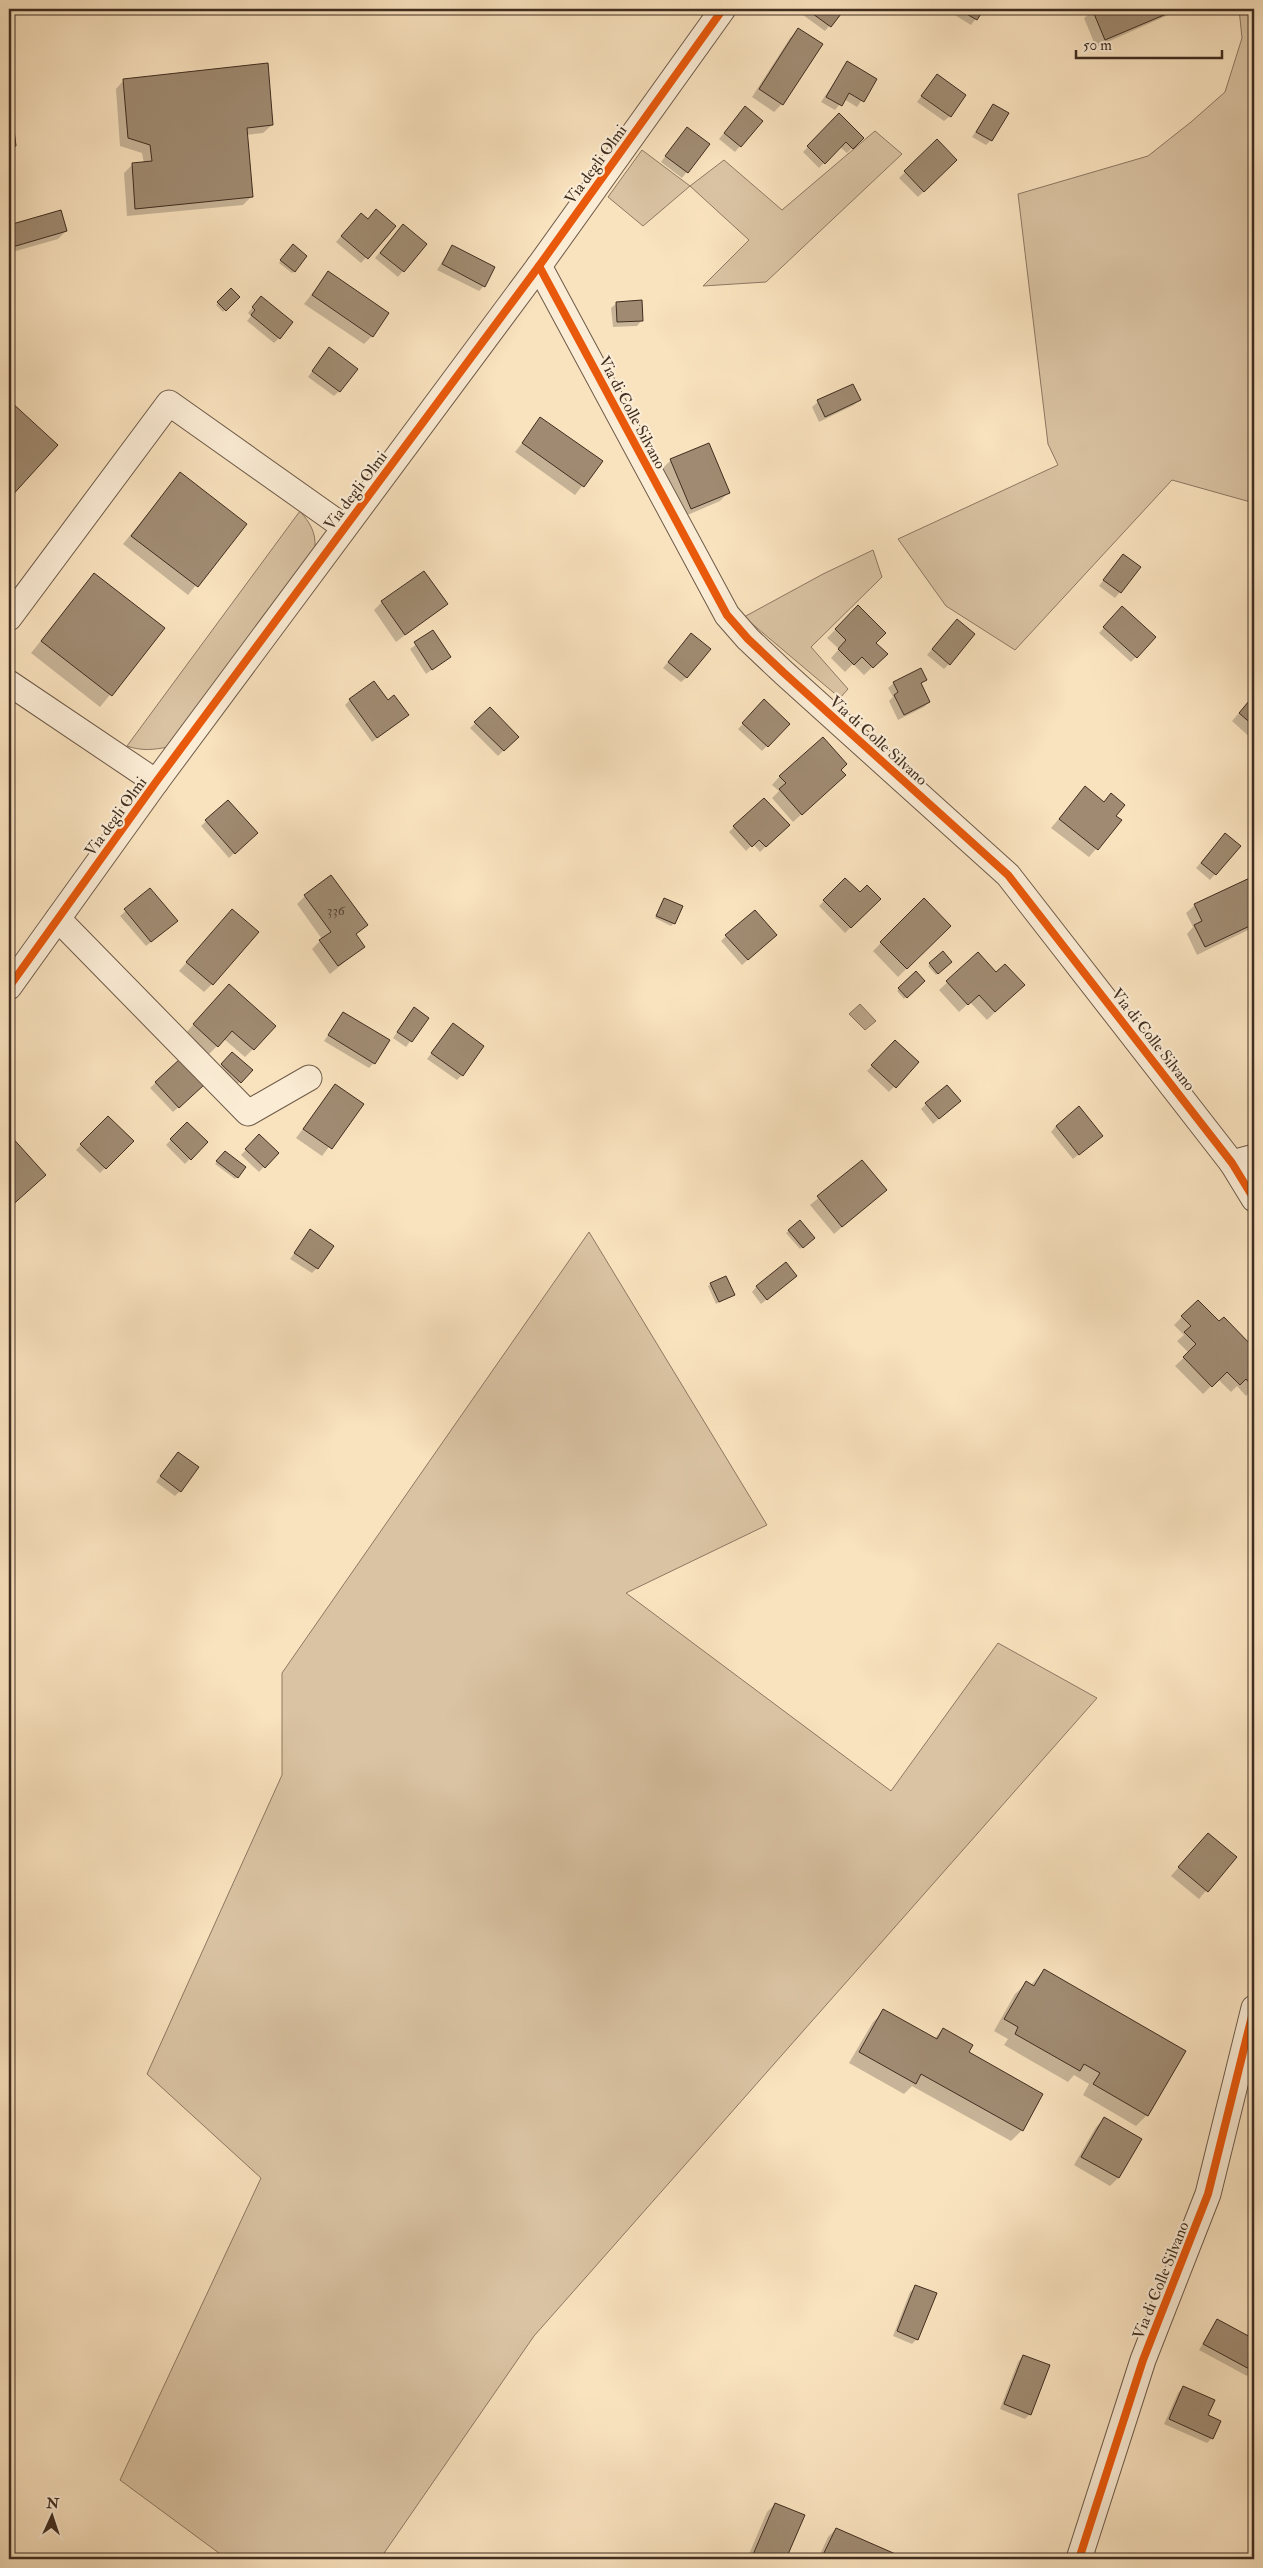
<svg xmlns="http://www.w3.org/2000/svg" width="1263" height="2568" viewBox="0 0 1263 2568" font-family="'IM FELL Double Pica',serif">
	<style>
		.green { fill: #dac3a3; stroke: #8d7862 }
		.water { fill: #baa488; stroke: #89745e }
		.shadow { fill: #0003 }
		.building { fill: #a08b72; stroke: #402d20 }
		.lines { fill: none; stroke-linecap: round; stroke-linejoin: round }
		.minor-casing { stroke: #6e5a48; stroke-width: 27 }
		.minor { stroke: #fbecd5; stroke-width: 25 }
		.cycleway-casing { stroke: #fbecd5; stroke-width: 11 }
		.cycleway { stroke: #e8590c; stroke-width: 8 }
		.labels { text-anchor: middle; stroke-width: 4.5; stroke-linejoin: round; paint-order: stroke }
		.number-label { font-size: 14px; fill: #584434 }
		.street-label { font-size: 16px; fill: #402d20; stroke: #fbecd5 }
	</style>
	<rect width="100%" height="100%" fill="#f9e2be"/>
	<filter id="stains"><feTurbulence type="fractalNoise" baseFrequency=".004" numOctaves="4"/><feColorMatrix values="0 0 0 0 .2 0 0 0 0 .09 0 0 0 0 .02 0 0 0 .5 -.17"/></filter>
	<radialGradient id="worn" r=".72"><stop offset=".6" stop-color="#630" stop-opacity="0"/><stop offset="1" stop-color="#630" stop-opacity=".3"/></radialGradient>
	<g class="green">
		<polygon points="1239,9 1254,9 1254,503 1172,480 1015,650 946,606 898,539 1058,465 1048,444 1018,194 1148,156 1191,122 1225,92 1242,38"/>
		<polygon points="875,131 902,154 766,282 703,286 749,240 690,186 643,226 608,197 642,150 690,186 724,160 782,210"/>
		<path d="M300,511C310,523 316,532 315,548L168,747C153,750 141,751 127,746Z"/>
		<polygon points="873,550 882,577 811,647 848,689 840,698 744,617 823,574"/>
		<polygon points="589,1232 767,1525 626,1593 891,1791 998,1643 1097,1698 534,2336 380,2559 227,2559 120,2480 261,2178 147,2074 282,1775 282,1673"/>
	</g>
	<polygon class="water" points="860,1004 876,1021 865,1030 849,1014"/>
	<g class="shadow">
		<polygon points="801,9 840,9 842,10 825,31 799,12"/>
		<polygon points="911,9 928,9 923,15"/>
		<polygon points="945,9 983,9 971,25"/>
		<polygon points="1095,9 1182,9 1096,47 1084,18"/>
		<polygon points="799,30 782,104 774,112 752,97 790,38"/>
		<polygon points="847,63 875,80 857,107 844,99 835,110 821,102"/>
		<polygon points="937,76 950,116 944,121 917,102"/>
		<polygon points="124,80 272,125 263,133 246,135 251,197 243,205 127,216 124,173 133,164 144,163 142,153 120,146 116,89"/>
		<polygon points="9,88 15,146 9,151"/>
		<polygon points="993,105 991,140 986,145 972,137"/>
		<polygon points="740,113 761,121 735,152 719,139"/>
		<polygon points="839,115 862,138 847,153 840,147 819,168 803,152"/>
		<polygon points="682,134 708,144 682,178 661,162"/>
		<polygon points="937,141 956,160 918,197 899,178"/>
		<polygon points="60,211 66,231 58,239 9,253 9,227"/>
		<polygon points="356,219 394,226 361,263 336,242"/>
		<polygon points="398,231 425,244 398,277 375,258"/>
		<polygon points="452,246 484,286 479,291 437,270"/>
		<polygon points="290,248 295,271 292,273 279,263"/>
		<polygon points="328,273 372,336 364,344 304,304"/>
		<polygon points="231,290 238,297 223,312 216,305"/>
		<polygon points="256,303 279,338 274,343 247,321 251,316 248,313"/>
		<polygon points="617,303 642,320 637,326 613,327 611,308"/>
		<polygon points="324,354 339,391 334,396 308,377"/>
		<polygon points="853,385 860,400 854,405 819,422 812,407 818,402"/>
		<polygon points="10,402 57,445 9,497 9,404"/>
		<polygon points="541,419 601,462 575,495 515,452"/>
		<polygon points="671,460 728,493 720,501 683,517 663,468"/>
		<polygon points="180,474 245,524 188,595 123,544"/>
		<polygon points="1118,560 1140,567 1115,598 1099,586"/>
		<polygon points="94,575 164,629 100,707 31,653"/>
		<polygon points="382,602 446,604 396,642 374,610"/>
		<polygon points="858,607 875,643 886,654 864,675 853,664 845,672 831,658 839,649 827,638"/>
		<polygon points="1122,608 1155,637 1131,662 1099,633"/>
		<polygon points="951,626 949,664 944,669 927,655"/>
		<polygon points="433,632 449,657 426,674 410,649"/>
		<polygon points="686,640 687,677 681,682 663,668"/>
		<polygon points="926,679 920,685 929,702 924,707 898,720 889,701 893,697 888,688 894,683"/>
		<polygon points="1254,696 1254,738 1253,740 1232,721"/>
		<polygon points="350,700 402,720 372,742 345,705"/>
		<polygon points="764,701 788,724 762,751 738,729"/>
		<polygon points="490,709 517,737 498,756 470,728"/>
		<polygon points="840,770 836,783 793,822 772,798 779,791 772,785 780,776"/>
		<polygon points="1085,788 1103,803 1111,795 1115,816 1120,821 1089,857 1051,828"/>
		<polygon points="228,801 251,838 229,858 201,826"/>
		<polygon points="734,827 783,830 760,852 753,844 746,851 729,832"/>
		<polygon points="1220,840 1239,846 1210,880 1196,868"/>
		<polygon points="1253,877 1254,925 1248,930 1197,955 1187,934 1193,927 1186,913 1195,905"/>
		<polygon points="845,880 860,894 879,899 845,933 819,906"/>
		<polygon points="150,890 171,926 146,946 120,916"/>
		<polygon points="305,896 366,925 355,935 363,947 330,974 312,949 322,939 297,904"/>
		<polygon points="664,900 674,923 671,926 655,918"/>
		<polygon points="924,900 950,926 898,977 873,951"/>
		<polygon points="224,919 212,984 204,992 179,971"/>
		<polygon points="726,936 770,940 742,965 721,941"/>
		<polygon points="942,953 950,962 936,975 928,966"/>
		<polygon points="978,954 1015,993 987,1020 970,1002 959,1012 939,990"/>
		<polygon points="916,973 923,981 904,999 897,991"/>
		<polygon points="221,994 253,1049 245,1057 224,1039 209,1054 186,1033"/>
		<polygon points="343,1013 374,1063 369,1068 324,1041"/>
		<polygon points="409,1014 427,1018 406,1047 393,1038"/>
		<polygon points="453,1025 462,1075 457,1080 427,1059"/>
		<polygon points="895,1041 918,1062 889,1092 867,1071"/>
		<polygon points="233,1053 251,1070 235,1087 217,1070"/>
		<polygon points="181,1059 204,1084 173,1112 150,1088"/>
		<polygon points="335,1086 362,1104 322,1156 296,1138"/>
		<polygon points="959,1101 933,1124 921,1109 926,1104"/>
		<polygon points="108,1118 132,1141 100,1173 76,1150"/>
		<polygon points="187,1123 206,1142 185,1164 166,1145"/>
		<polygon points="1056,1126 1096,1141 1073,1159 1051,1132"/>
		<polygon points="9,1136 44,1175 9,1207"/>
		<polygon points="259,1136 277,1153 259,1172 241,1155"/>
		<polygon points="223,1155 237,1177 235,1179 215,1164"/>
		<polygon points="862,1162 885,1190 834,1234 810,1205"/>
		<polygon points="800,1222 813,1238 800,1249 786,1233"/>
		<polygon points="310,1231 317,1268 312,1273 290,1259"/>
		<polygon points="725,1277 733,1295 716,1304 708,1286"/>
		<polygon points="790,1281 761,1304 752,1292 757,1286"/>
		<polygon points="1198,1301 1254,1360 1254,1387 1246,1396 1237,1386 1231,1392 1218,1379 1203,1394 1175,1366 1189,1353 1177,1341 1184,1335 1174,1325"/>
		<polygon points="173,1459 180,1491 175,1496 156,1482"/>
		<polygon points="1200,1843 1235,1857 1199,1899 1171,1876"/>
		<polygon points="1044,1970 1147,2115 1136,2126 1083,2095 1089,2084 1074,2075 1068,2082 1004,2045 1008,2039 994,2031 1015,1994 1027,1983 1031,1985"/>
		<polygon points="884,2011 934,2039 943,2029 968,2053 1022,2130 1011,2141 912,2086 904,2094 849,2063 873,2022"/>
		<polygon points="1104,2119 1118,2178 1110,2186 1074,2165 1096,2127"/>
		<polygon points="916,2287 917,2339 912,2344 893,2336 910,2292"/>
		<polygon points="1217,2320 1254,2340 1254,2367 1247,2376 1199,2350"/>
		<polygon points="1023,2356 1030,2414 1025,2419 1000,2409 1018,2362"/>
		<polygon points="1183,2387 1207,2416 1212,2438 1207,2443 1164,2424 1178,2393"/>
		<polygon points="775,2504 803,2516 785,2559 747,2559 767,2512"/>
		<polygon points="836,2529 904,2559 818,2559 828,2537"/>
	</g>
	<g class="building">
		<polygon points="806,9 842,9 844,10 831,27"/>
		<polygon points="958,9 984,9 977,20"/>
		<polygon points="1092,9 1178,9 1105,40"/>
		<polygon points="798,28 823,44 783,105 759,89"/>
		<polygon points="847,61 877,79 864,102 849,93 842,106 826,97"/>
		<polygon points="268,63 273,125 247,128 253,197 135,209 132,163 152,161 150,145 128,138 123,79"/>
		<polygon points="937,74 966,95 951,117 921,96"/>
		<polygon points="9,87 16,146 9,147"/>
		<polygon points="993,104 1009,113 992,141 976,132"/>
		<polygon points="745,106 763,121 741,147 724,133"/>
		<polygon points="839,113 864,138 853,149 846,142 825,164 807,146"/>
		<polygon points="687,127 710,144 688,173 665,156"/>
		<polygon points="937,139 957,160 924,192 904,171"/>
		<polygon points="376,209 396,226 368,259 341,236 361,213 368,219"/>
		<polygon points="61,210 67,231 9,248 9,225"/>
		<polygon points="403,224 427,244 404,272 380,253"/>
		<polygon points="293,244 307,256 295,272 280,260"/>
		<polygon points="452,245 495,267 485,287 442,264"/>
		<polygon points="328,271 389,313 373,337 312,295"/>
		<polygon points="231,288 240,297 226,311 217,302"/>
		<polygon points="261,296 293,322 280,339 251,315 255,310 252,307"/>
		<polygon points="642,300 643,321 617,322 616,302"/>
		<polygon points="329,347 358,369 340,392 312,371"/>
		<polygon points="853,384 861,400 825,417 817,400"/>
		<polygon points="10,401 58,445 9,499 9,402"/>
		<polygon points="540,417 603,461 584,487 522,443"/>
		<polygon points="709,443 730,493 691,509 670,459"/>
		<polygon points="180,472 247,524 198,587 131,536"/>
		<polygon points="1123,554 1141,567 1121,593 1103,580"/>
		<polygon points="424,571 448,604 405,635 381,601"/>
		<polygon points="94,573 165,628 112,696 41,641"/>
		<polygon points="858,605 886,633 876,643 888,654 873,668 862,657 854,665 838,649 846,640 835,629"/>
		<polygon points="1122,606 1156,637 1137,658 1103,627"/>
		<polygon points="957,619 975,634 950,665 932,649"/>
		<polygon points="433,630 451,657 432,670 414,642"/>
		<polygon points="691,633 711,649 687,678 668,662"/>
		<polygon points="921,668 927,680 921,683 930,702 904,715 894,695 898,692 893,682"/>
		<polygon points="374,681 388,700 394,695 409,715 377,738 349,699"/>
		<polygon points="1254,695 1254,726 1239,713"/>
		<polygon points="764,699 790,724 768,747 742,723"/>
		<polygon points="490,707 519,737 504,751 474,722"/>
		<polygon points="823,737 847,764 841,770 846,775 802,815 779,789 786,783 779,776"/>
		<polygon points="1085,786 1104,802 1111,793 1125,805 1116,816 1122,820 1098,850 1059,819"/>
		<polygon points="764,798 790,825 766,847 759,840 752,847 733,826"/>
		<polygon points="228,800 258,833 235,854 205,820"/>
		<polygon points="1225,833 1241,846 1216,875 1201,863"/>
		<polygon points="331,875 368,925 356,934 365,947 338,966 319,940 331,932 304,895"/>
		<polygon points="1254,876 1254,924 1205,947 1194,925 1202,921 1194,904"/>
		<polygon points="845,878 860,892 867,885 881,899 851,928 823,900"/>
		<polygon points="150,888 178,921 151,942 124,909"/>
		<polygon points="664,898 683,906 675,924 656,916"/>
		<polygon points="924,898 951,926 907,969 880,942"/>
		<polygon points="232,909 259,932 213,985 186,962"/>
		<polygon points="755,910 777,935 748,960 725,935"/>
		<polygon points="943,951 952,962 938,974 929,963"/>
		<polygon points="978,952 996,972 1005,964 1025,985 995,1012 979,995 968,1005 946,981"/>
		<polygon points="916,971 925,981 907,998 898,988"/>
		<polygon points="229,984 276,1026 254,1050 232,1031 218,1047 193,1024"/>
		<polygon points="414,1007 429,1018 412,1042 397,1032"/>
		<polygon points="343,1012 390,1040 375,1064 328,1035"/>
		<polygon points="453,1023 484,1046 463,1076 431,1053"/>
		<polygon points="895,1040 919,1062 896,1088 871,1065"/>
		<polygon points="232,1052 253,1070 241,1083 221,1064"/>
		<polygon points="181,1058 205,1084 179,1108 155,1082"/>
		<polygon points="335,1084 364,1104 332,1149 303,1129"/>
		<polygon points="947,1085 961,1101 939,1119 925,1103"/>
		<polygon points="1079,1106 1103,1136 1079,1155 1056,1126"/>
		<polygon points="108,1116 134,1141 106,1169 80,1144"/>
		<polygon points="187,1122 208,1142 191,1160 170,1139"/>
		<polygon points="9,1134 46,1175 9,1208"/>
		<polygon points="259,1134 279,1153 265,1168 245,1149"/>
		<polygon points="225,1151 246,1167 238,1178 216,1161"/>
		<polygon points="862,1160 887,1190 842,1227 817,1196"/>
		<polygon points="800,1220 815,1238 803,1248 788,1230"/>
		<polygon points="310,1229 334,1246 318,1269 294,1253"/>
		<polygon points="786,1262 797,1276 767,1300 756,1286"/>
		<polygon points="726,1276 735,1295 719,1302 710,1283"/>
		<polygon points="1198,1300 1219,1321 1224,1317 1254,1348 1249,1353 1254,1358 1254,1388 1246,1379 1240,1385 1227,1372 1212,1387 1183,1357 1196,1344 1184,1332 1191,1326 1181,1316"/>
		<polygon points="178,1452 199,1467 181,1492 160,1476"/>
		<polygon points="1208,1833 1237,1857 1208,1892 1178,1867"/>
		<polygon points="1044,1969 1186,2051 1148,2116 1093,2084 1100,2073 1084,2064 1080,2071 1015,2034 1018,2027 1004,2019 1026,1981 1034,1986"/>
		<polygon points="883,2009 937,2039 943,2028 973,2045 969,2052 1043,2094 1023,2131 921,2074 916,2084 859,2052"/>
		<polygon points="1104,2117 1142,2139 1119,2178 1081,2157"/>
		<polygon points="915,2285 937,2293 918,2340 897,2331"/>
		<polygon points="1217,2319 1254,2339 1253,2371 1203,2344"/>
		<polygon points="1023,2355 1050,2365 1031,2415 1004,2404"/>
		<polygon points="1183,2386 1215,2400 1208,2415 1221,2421 1213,2439 1169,2419"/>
		<polygon points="775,2503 805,2515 786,2559 758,2559 752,2557"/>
		<polygon points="836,2528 907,2559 821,2559"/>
	</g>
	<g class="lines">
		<defs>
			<g id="minor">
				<polyline points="539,266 727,615 748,639 784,673 1008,875 1232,1163 1254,1199"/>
				<polyline points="9,618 169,403 344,527"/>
				<polyline points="9,683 156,782"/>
				<polyline points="58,919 248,1113 309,1078"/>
				<polyline points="9,987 156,782 539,266 723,9"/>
				<polyline points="1232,1163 1254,1157"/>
				<polyline points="1079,2559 1143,2360 1208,2194 1254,2008"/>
			</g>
		</defs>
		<use href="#minor" class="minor-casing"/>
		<use href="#minor" class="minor"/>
		<defs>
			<g id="cycleway">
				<polyline points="539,266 727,615 748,639 784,673 1008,875 1232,1163 1254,1199"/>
				<polyline points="9,987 156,782 539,266 723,9"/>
				<polyline points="1079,2559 1143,2360 1208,2194 1254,2008"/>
			</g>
		</defs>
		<use href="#cycleway" class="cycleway-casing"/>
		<use href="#cycleway" class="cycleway"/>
	</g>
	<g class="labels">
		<g class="number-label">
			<text x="336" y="915">336</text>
		</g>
		<g class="street-label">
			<text transform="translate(595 164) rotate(-54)" y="6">Via degli Olmi</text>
			<text transform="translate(633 412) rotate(62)" y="6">Via di Colle Silvano</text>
			<text transform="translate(355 490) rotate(-53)" y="6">Via degli Olmi</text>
			<text transform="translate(879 740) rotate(42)" y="6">Via di Colle Silvano</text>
			<text transform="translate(115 816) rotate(-54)" y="6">Via degli Olmi</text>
			<text transform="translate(1154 1039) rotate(52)" y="6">Via di Colle Silvano</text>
			<text transform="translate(1160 2280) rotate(-68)" y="6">Via di Colle Silvano</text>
		</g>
	</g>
	<rect width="1263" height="2568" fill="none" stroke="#f9e2be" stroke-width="30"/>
	<rect x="10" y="10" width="1243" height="2548" fill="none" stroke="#402d20" stroke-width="2.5"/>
	<rect x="15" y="15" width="1233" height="2538" fill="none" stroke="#402d20"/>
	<g transform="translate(52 2516) rotate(3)" stroke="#fbecd5" stroke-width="4" paint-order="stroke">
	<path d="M0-4L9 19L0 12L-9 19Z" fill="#402d20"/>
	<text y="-8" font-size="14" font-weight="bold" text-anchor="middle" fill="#402d20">N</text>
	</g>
	<path d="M1076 50v8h146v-8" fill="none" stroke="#402d20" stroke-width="2.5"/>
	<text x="1083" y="50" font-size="15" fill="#402d20" stroke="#fbecd5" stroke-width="4" paint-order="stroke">50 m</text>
	<rect width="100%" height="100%" filter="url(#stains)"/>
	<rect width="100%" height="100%" fill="url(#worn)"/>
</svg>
